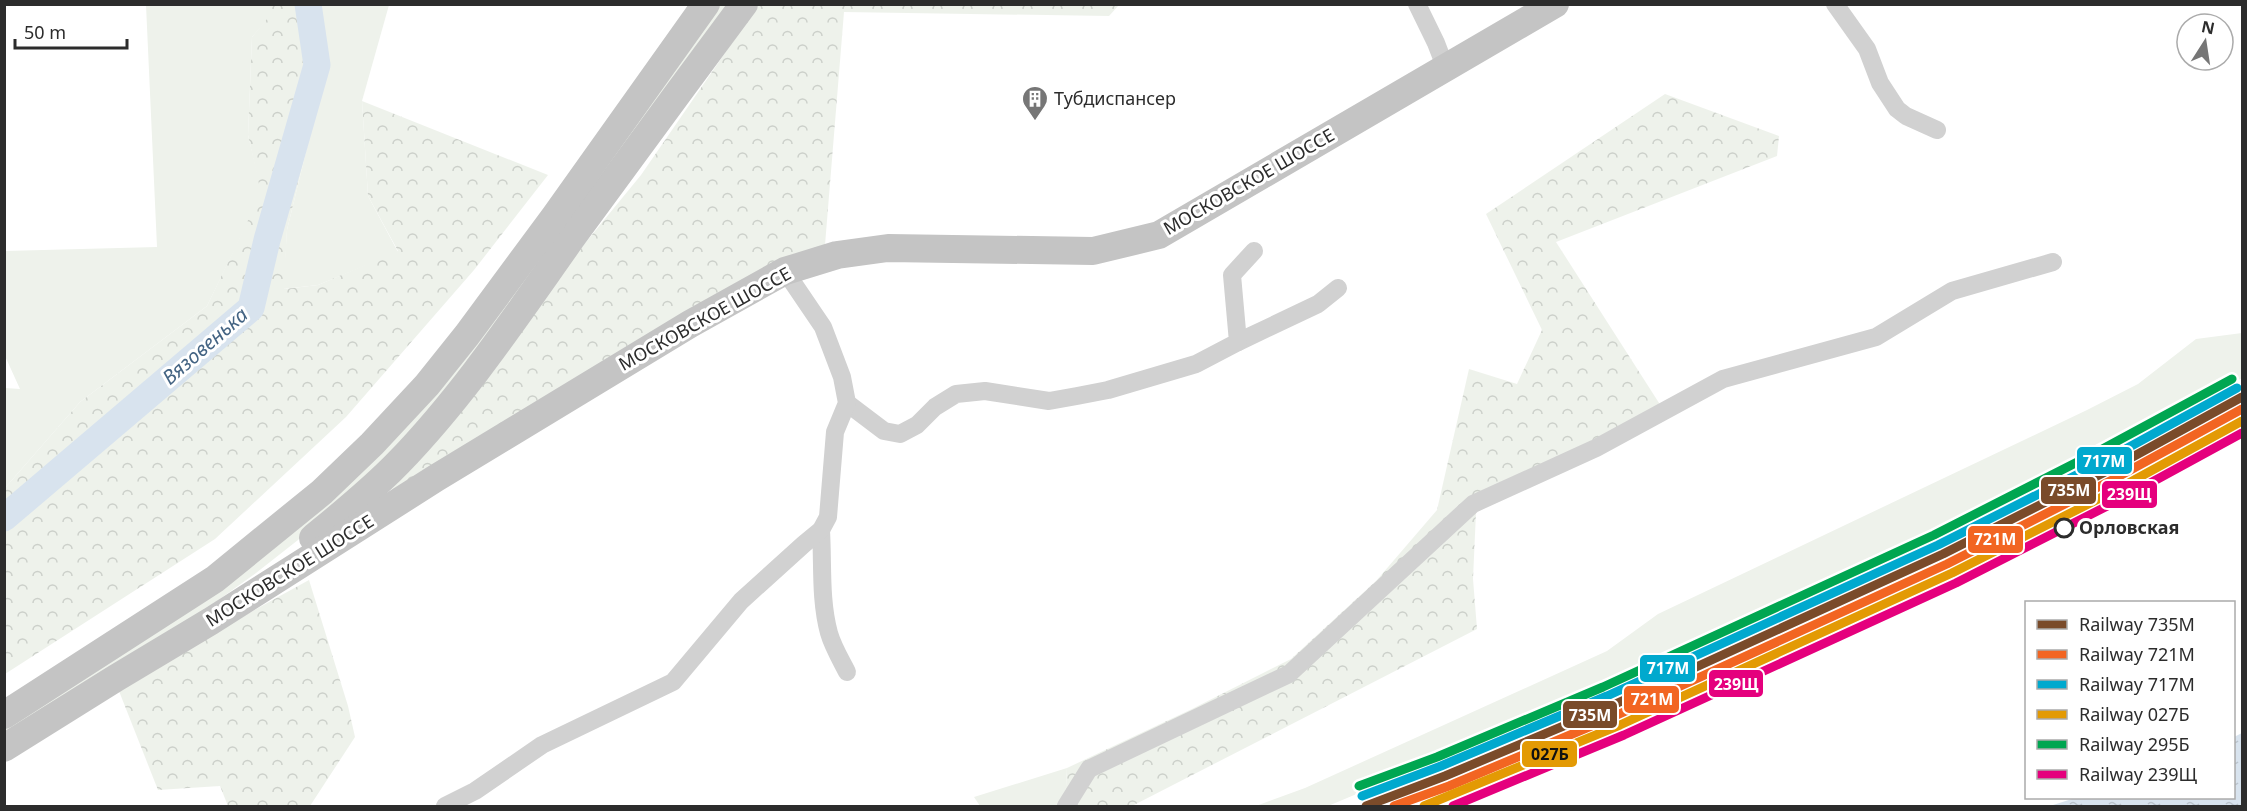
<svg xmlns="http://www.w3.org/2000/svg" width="2247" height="811" viewBox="0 0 2247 811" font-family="'Noto Sans',sans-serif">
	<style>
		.green { fill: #eef2eb }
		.forest { fill: url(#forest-crowns) }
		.water { fill: url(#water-ripples) }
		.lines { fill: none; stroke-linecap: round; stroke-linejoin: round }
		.river { stroke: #d8e3ee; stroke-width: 27 }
		.minor { stroke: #d1d1d1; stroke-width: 18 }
		.primary { stroke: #c4c4c4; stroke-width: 28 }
		.rail-1-casing { stroke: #fff; stroke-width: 14 }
		.rail-2-casing { stroke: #fff; stroke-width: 14 }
		.rail-3-casing { stroke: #fff; stroke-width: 14 }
		.rail-4-casing { stroke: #fff; stroke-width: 14 }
		.rail-5-casing { stroke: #fff; stroke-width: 14 }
		.rail-6-casing { stroke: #fff; stroke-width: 14 }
		.rail-1 { stroke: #7a4b2a; stroke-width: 9 }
		.rail-2 { stroke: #f26522; stroke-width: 9 }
		.rail-3 { stroke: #00a9ce; stroke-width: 9 }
		.rail-4 { stroke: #e39a04; stroke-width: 9 }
		.rail-5 { stroke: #00a651; stroke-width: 9 }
		.rail-6 { stroke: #e5007d; stroke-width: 9 }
		.stop-dot { fill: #fff; stroke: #2c2c2c; stroke-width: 3 }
		.labels { text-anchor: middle; stroke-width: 6; stroke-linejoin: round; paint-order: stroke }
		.poi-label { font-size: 18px; fill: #2c2c2c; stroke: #fff; text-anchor: start }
		.street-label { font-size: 18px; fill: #2c2c2c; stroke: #fff }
		.stop-label { font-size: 18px; font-weight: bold; fill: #2c2c2c; stroke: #fff; text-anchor: start }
		.water-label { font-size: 20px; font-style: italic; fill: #446483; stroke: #fff }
		.line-badge { stroke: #fff; stroke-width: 2 }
		.badge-label { font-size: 16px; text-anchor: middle; font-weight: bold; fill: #fff }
		.pale-badge-label { font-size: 16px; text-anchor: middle; font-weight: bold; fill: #111 }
	</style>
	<defs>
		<pattern id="forest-crowns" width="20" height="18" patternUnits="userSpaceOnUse" patternTransform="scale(1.5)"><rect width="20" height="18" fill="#eef2eb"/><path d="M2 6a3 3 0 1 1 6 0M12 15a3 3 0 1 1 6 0" fill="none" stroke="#ccd0ca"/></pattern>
		<pattern id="water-ripples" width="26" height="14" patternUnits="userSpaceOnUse" patternTransform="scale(1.5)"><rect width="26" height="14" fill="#d8e3ee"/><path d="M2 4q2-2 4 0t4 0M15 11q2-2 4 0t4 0" fill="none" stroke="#bac3cc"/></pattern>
	</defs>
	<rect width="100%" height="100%" fill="#fff"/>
	<g class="green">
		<polygon points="146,5 272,5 273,13 252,37 248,135 262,193 207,306 80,402 5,488 5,388 20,389 5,356 5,251 157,247"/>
		<polygon points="318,5 389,5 362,101 368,196 398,252 318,285 283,289 287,230 327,65"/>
		<polygon points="716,5 730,5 438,402 347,496 298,540 256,573 199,614 5,737 5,725 291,533"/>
		<polygon points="2242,333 2242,378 2104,460 1879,570 1622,683 1328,806 1256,806 1305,788 1607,651 1658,614 2087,410 2138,384 2196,339"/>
		<polygon points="1067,768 1065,806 980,806 974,797"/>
	</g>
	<g class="forest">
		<polygon points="272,5 318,5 327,65 287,230 284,289 318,285 398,251 368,196 362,101 548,175 474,270 346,417 215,539 5,674 5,488 80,402 207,306 261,193 248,135 252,37 272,13"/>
		<polygon points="758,5 1119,5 1109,16 844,12 825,245 376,509 480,378 545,292 641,175"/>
		<polygon points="1665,94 1779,136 1777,156 1556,242 1668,417 1476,512 1473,579 1477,629 1132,806 1065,806 1067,768 1192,709 1291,659 1376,581 1437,510 1469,369 1517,384 1542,330 1486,214"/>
		<polygon points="309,580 348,706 355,737 310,806 228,806 220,786 158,790 117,686"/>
	</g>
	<polygon class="water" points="2242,733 2242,806 2050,806 2075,798 2234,798 2234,737"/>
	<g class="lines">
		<polyline class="river" points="4,518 251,308 267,240 317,65 308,4"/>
		<g class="minor">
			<polyline points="1417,4 1436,43 1446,69"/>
			<polyline points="1835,4 1867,49 1880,83 1897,109 1906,116 1937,130"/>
			<polyline points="1238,342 1318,304 1338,288"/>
			<polyline points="847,403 884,431 900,434 917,425 935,407 956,394 985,391 1049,401 1077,396 1108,390 1196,364 1238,342 1232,275 1254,251"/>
			<path d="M821,530C823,565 820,600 829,633C833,647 841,660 847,672"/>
			<polyline points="445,806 475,791 542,745 673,682 741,601 804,544 821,530 828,517 835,432 847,403 842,377 823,327 785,271"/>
			<polyline points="1066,806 1089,769 1289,674 1473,504 1596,448 1723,379 1876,337 1952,291 2053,262"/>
		</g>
		<g class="primary">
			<path d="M313,538C342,514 372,490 398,463C464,395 517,315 571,239C628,161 686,82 744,4"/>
			<polyline points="4,715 215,579 322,492 372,444 427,385 467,335 555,216 706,4"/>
			<polyline points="4,748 116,678 211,621 436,478 690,324 785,271 837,255 888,248 1093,251 1159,235 1555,4"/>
		</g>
		<defs>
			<polyline id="rail-1" points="1366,806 1445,776 1611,706 1943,554 2107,471 2242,397"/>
			<polyline id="rail-2" points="1394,806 1449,786 1615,716 1947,564 2112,480 2242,409"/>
			<polyline id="rail-3" points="1362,796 1441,766 1607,696 1938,545 2102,462 2237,388"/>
			<polyline id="rail-4" points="1424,806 1620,725 1952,573 2116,490 2242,421"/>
			<polyline id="rail-5" points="1359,786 1437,757 1603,687 1934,535 2097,452 2232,379"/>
			<polyline id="rail-6" points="1453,806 1624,735 1956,583 2121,499 2242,433"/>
		</defs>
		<use href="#rail-1" class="rail-1-casing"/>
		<use href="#rail-2" class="rail-2-casing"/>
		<use href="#rail-3" class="rail-3-casing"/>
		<use href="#rail-4" class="rail-4-casing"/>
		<use href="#rail-5" class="rail-5-casing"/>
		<use href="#rail-6" class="rail-6-casing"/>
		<use href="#rail-1" class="rail-1"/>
		<use href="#rail-2" class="rail-2"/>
		<use href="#rail-3" class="rail-3"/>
		<use href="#rail-4" class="rail-4"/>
		<use href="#rail-5" class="rail-5"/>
		<use href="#rail-6" class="rail-6"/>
	</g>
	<defs>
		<symbol id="building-pin" viewBox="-11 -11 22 30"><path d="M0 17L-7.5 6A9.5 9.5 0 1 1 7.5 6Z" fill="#767676" stroke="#fff"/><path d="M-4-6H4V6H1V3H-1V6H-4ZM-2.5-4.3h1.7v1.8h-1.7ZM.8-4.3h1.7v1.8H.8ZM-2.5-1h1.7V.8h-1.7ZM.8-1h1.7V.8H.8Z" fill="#fff"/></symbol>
	</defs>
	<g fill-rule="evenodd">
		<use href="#building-pin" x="1020" y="84" width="30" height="40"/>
	</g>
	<circle class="stop-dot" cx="2064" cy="528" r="9"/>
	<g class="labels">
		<g class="poi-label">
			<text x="1054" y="105">Тубдиспансер</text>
		</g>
		<g class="street-label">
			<text transform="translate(1249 182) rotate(-30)" y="6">МОСКОВСКОЕ ШОССЕ</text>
			<text transform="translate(705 319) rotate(-29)" y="6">МОСКОВСКОЕ ШОССЕ</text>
			<text transform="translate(290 571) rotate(-32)" y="6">МОСКОВСКОЕ ШОССЕ</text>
		</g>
		<g class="stop-label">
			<text x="2079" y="534">Орловская</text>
		</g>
		<g class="water-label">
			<text transform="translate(205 346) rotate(-41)" y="7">Вязовенька</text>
		</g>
	</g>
	<g class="line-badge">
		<rect x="2076" y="446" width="57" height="29" rx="6" fill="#00a9ce"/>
		<rect x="2040" y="476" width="57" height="29" rx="6" fill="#7a4b2a"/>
		<rect x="2101" y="480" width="57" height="29" rx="6" fill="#e5007d"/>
		<rect x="1967" y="525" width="57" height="29" rx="6" fill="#f26522"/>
		<rect x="1639" y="654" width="57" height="29" rx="6" fill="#00a9ce"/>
		<rect x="1708" y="669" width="56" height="29" rx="6" fill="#e5007d"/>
		<rect x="1623" y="685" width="57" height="29" rx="6" fill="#f26522"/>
		<rect x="1562" y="700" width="56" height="29" rx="6" fill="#7a4b2a"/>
		<rect x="1521" y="740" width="57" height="28" rx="6" fill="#e39a04"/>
	</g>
	<g class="badge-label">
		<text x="2104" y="467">717М</text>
		<text x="2069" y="496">735М</text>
		<text x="2129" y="500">239Щ</text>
		<text x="1995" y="545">721М</text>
		<text x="1668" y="674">717М</text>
		<text x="1736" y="690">239Щ</text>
		<text x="1652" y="705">721М</text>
		<text x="1590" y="721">735М</text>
	</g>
	<g class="pale-badge-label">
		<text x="1550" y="760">027Б</text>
	</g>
	<rect width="2247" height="811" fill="none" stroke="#2c2c2c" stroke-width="12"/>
	<rect x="2025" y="601" width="210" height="198" fill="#ffffff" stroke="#ababab" stroke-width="1.5"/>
	<rect x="2037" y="620" width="30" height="9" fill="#7a4b2a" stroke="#ababab" stroke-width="1.5"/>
	<text x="2079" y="631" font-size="18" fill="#2c2c2c">Railway 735М</text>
	<rect x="2037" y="650" width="30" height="9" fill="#f26522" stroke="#ababab" stroke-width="1.5"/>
	<text x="2079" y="661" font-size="18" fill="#2c2c2c">Railway 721М</text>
	<rect x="2037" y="680" width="30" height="9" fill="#00a9ce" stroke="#ababab" stroke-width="1.5"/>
	<text x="2079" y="691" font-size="18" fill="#2c2c2c">Railway 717М</text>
	<rect x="2037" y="710" width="30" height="9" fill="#e39a04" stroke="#ababab" stroke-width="1.5"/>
	<text x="2079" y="721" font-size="18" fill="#2c2c2c">Railway 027Б</text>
	<rect x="2037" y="740" width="30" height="9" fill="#00a651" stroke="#ababab" stroke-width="1.5"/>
	<text x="2079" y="751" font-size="18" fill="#2c2c2c">Railway 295Б</text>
	<rect x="2037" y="770" width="30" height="9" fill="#e5007d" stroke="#ababab" stroke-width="1.5"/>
	<text x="2079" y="781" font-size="18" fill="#2c2c2c">Railway 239Щ</text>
	<g transform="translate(2205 42) rotate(12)"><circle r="28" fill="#ffffff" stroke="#ababab" stroke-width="1.5"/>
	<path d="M0-4.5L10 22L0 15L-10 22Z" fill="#767676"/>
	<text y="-9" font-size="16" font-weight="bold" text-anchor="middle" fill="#2c2c2c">N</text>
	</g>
	<path d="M15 39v9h112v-9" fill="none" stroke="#2c2c2c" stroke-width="3"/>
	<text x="24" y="39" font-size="18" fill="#2c2c2c" stroke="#ffffff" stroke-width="4.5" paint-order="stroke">50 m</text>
</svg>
